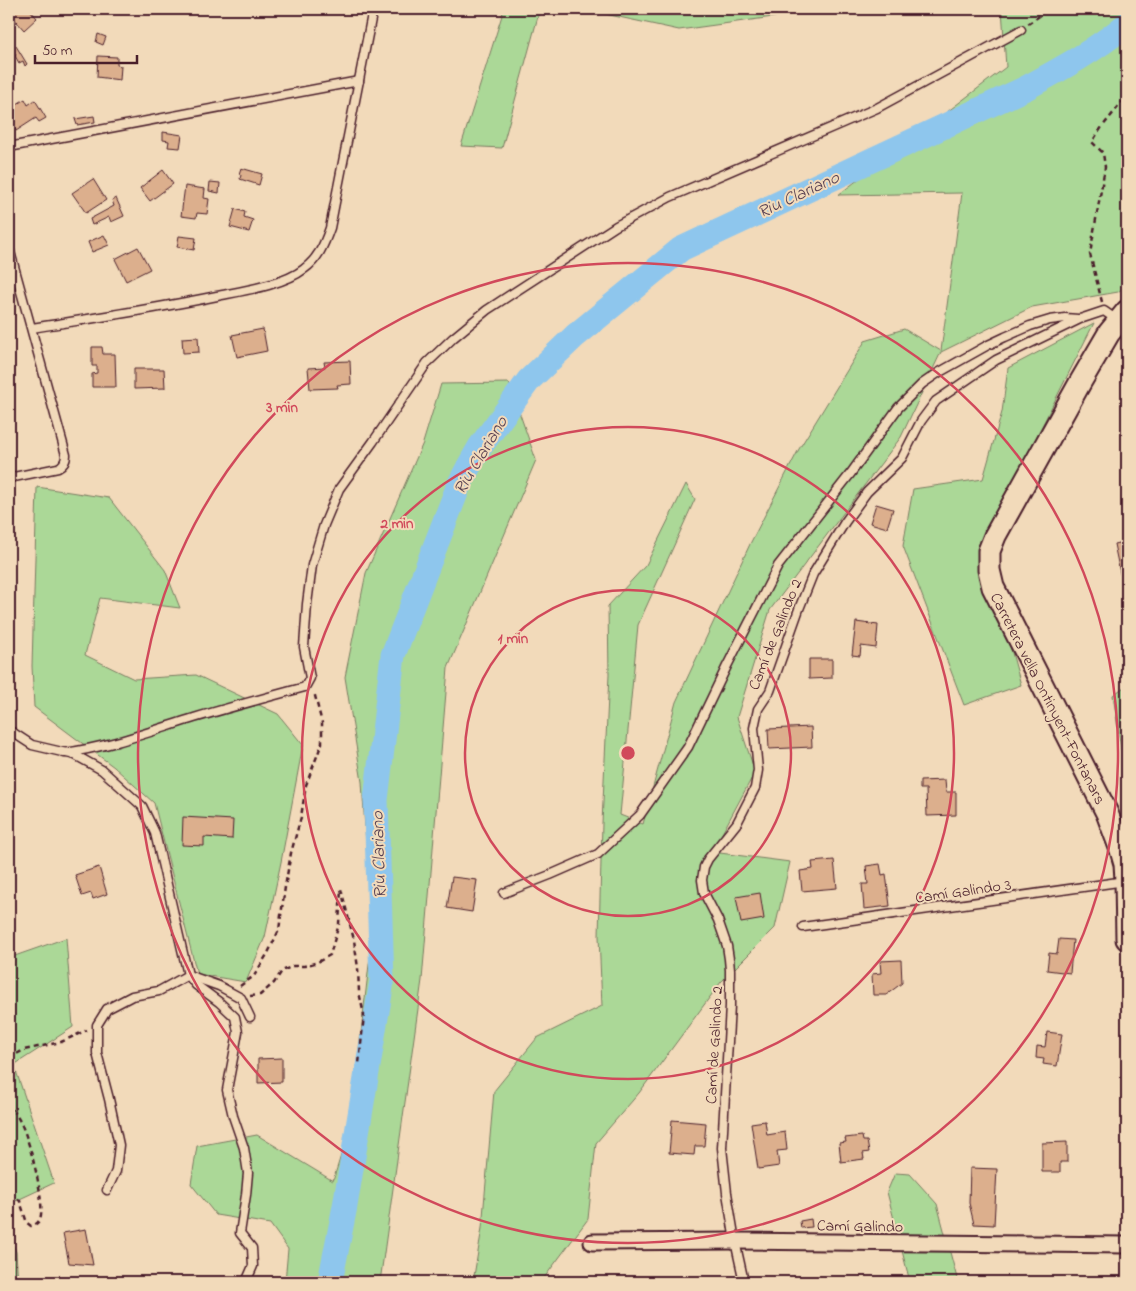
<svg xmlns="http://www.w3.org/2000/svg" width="1136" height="1291" viewBox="0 0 1136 1291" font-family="'Indie Flower',sans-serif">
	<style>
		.green { fill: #abd897; stroke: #7a7c61 }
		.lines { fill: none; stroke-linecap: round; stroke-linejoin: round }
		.river { stroke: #8ec6ed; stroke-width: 25 }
		.building { fill: #dcaf8d; stroke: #4a1f2b }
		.lane-casing { stroke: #4a1f2b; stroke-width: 11 }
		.street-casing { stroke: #4a1f2b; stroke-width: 19 }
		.secondary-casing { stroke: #4a1f2b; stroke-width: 25 }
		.path { stroke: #4a1f2b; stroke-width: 2.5; stroke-dasharray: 5 4; stroke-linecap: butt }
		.lane { stroke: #f2daba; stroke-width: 8 }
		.street { stroke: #f2daba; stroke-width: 15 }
		.secondary { stroke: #f2daba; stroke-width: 21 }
		.ring { fill: none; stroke: #d1495b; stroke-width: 2.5 }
		.labels { text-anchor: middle; stroke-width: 4; stroke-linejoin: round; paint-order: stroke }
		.street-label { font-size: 16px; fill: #4a1f2b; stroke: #f2daba }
		.water-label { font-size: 18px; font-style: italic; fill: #584052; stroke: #f2daba }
		.centre { fill: #d1495b; stroke: #f2daba; stroke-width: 2.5 }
		.ring-label { font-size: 15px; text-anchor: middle; font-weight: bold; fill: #d1495b; stroke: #f2daba; stroke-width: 4; stroke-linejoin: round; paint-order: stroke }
	</style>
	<rect width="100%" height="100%" fill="#f2daba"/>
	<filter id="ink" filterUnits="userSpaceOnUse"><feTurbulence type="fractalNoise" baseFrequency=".02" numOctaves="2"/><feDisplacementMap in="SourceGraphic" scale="10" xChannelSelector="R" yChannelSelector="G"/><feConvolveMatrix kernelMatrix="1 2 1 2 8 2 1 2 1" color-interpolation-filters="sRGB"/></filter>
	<g filter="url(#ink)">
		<g class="green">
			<polygon points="504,9 540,9 502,148 461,146"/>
			<polygon points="582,9 815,9 802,13 679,30"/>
			<polygon points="1002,9 1127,9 1127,285 1118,292 1032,307 941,352 901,437 770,610 737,717 755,772 712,852 790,862 775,928 721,982 639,1093 596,1143 588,1219 541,1282 473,1282 482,1228 494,1091 537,1038 602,1006 599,936 602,823 609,675 608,606 646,565 686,484 695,499 638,625 620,815 643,824 676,702 751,542 799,449 865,341 904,329 941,351 962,193 838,195 1006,67"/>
			<polygon points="1094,323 982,545 1021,685 964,705 903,546 913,489 983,479 1002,412 1008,368"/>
			<polygon points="509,383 536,460 448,668 422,980 380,1282 285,1282 288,1249 270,1224 216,1215 191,1184 197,1146 257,1135 333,1181 350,1126 372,939 362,782 345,677 366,573 423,443 441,384"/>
			<polygon points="37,487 109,498 165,570 180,608 100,598 85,655 134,679 196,675 278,714 303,745 281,862 265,937 246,982 197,974 154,803 114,767 34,707 32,666"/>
			<polygon points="1127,685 1127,789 1113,695"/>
			<polygon points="66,938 73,1027 14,1065 54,1183 9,1204 9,958"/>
			<polygon points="895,1173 910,1174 937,1204 958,1282 910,1282 887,1192"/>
			<polygon points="9,1233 16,1252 18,1282 9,1282"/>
		</g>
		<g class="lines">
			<path class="river" d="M330,1282L345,1206L382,981L376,800L393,655L459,485L469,466L480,447L529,380L575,336L681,249L1026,88C1061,69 1096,50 1127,24"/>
		</g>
		<g class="building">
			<polygon points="11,9 29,9 37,18 24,30 9,13"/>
			<polygon points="98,34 106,37 103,45 96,42"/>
			<polygon points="16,46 27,64 25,66 23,61 19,63 15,56 16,55 12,49"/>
			<polygon points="98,56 117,57 117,65 121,66 120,80 97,77"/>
			<polygon points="25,99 28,105 35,100 46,118 39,122 36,118 16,131 9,119 9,109"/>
			<polygon points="94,116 95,122 77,125 75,119"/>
			<polygon points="163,132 182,135 180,148 168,147 169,141 163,140"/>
			<polygon points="241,168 262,174 259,185 240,179 241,175 239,174"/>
			<polygon points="163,170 173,184 150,201 140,188"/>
			<polygon points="93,179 106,200 86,213 72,193"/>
			<polygon points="210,182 220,183 219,193 209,191"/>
			<polygon points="185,186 205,189 204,198 209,199 207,214 197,213 196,218 181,216"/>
			<polygon points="116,198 124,216 111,222 109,217 92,225 90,219 114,206 112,200"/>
			<polygon points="235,209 245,212 244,217 253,220 249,232 230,227"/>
			<polygon points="104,235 109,245 92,252 88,242"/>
			<polygon points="179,236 196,238 194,250 177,247"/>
			<polygon points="138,247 150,269 126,281 115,259"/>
			<polygon points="263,329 267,351 237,357 232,335"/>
			<polygon points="198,337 199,352 183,353 182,338"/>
			<polygon points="92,347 102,347 103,354 115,354 116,387 92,387 92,374 97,373 97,366 92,366"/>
			<polygon points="350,361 351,384 337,385 338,388 310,389 308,368 325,367 324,362"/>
			<polygon points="134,369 164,369 165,388 134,389"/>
			<polygon points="876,504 893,509 887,528 870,523"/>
			<polygon points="1127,541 1127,592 1124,592 1114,544"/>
			<polygon points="856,622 878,625 876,648 861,646 860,656 852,655"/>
			<polygon points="809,659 832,659 832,678 809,679"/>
			<polygon points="811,727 812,747 769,749 768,729"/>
			<polygon points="945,780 946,792 956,792 956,815 927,816 926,789 920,789 920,781"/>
			<polygon points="183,817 233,820 232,839 204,837 204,846 182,845"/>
			<polygon points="834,860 837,888 802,891 800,871 813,869 812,862"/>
			<polygon points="880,864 882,875 886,874 890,906 864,909 862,884 868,884 866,866"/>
			<polygon points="99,867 107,894 93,899 91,893 82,896 75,875"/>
			<polygon points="452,877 477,880 472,912 447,908"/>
			<polygon points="760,893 764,919 741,923 736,897"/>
			<polygon points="1059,939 1073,940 1070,973 1047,970 1049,953 1057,954"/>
			<polygon points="901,960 902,983 886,995 873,995 872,974 881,973 880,961"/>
			<polygon points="1047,1032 1062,1034 1057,1066 1043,1064 1044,1059 1036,1058 1037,1046 1045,1047"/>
			<polygon points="282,1058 282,1082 258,1083 258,1059"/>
			<polygon points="672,1120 706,1123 704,1146 695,1146 694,1155 669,1153"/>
			<polygon points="765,1121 767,1135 785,1132 787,1150 777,1151 779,1166 758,1169 751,1123"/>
			<polygon points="862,1136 863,1141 867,1141 869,1152 863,1153 864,1159 841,1162 839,1143 846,1142 845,1138"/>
			<polygon points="1067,1142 1067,1162 1060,1162 1060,1172 1042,1172 1042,1143"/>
			<polygon points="970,1168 997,1169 994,1225 974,1224 969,1203"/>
			<polygon points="811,1219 812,1227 801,1228 800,1221"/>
			<polygon points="86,1229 93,1265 69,1263 63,1233"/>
		</g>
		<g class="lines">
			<defs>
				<g id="lane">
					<polyline points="9,147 359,81"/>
					<path d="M9,248L66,455C66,461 64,465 58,468L9,478"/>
					<path d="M32,328C94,318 155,309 217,296C242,291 284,285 304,269C318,259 324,245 330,228L373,9"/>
					<polyline points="9,730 32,745 75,755 102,770 142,806 155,833 188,975 196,985 219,1002 235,1017 238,1032 227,1090 233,1116 244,1148 248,1173 246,1195 240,1233 252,1248 253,1266 246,1282"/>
					<path d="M64,753C109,747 152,731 194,718C231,707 268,697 305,687L310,678L304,647L307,604L312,565L324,525L339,489L373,442L427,363L453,338L487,310L616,226L670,197L877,108L1021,30"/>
					<polyline points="504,893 550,875 598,854 640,815 688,747 727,666 778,566 851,473 898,408 922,384 938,373 988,345 1005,337 1030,326 1050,320 1065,318 1078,319"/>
					<polyline points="803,927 1125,881"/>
					<polyline points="107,1190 116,1171 119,1145 109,1099 97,1053 97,1025 107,1009 132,996 159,991 188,975 219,986 241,998 250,1017"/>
					<polyline points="744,1282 735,1241 727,1193 722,1148 730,1006 730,970 729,959 727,946 718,920 704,893 702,880 704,867 708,859 737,823 755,788 758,770 754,728 758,709 770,691 799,609 813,574 845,522 867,492 902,458 921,421 936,401 996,360 1080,319 1104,311 1117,320"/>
				</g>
				<polyline id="street" points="592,1242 735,1241 1127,1245"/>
				<polyline id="secondary" points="1127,311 1109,333 1081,381 995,536 989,551 989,570 993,587 1107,813 1121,850 1125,864 1126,880 1127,939"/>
			</defs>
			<use href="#lane" class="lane-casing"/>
			<use href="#street" class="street-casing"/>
			<use href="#secondary" class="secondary-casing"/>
			<g class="path">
				<polyline points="1028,24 1049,9"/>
				<polyline points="1102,302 1090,254 1105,167 1103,153 1092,142 1102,127 1127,96"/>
				<polyline points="240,986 254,976 268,953 279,930 285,887 291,853 301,817 306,785 322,743 322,723 314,692"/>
				<polyline points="250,996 260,995 274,983 282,971 293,966 304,966 318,962 330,955 339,924 341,889 354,940 358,968 359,992 364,1015 359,1064"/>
				<polyline points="9,1058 24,1050 61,1042 87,1030"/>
				<path d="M9,1101C13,1111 19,1118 23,1128C30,1144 46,1203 40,1219C38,1223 35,1225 31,1226L27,1223L20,1201L18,1199H13L11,1202H9"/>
			</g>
			<use href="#lane" class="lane"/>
			<use href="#street" class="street"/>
			<use href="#secondary" class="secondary"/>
		</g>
	</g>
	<g class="ring">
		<circle cx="628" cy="753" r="163"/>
		<circle cx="628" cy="753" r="326"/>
		<circle cx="628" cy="753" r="490"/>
	</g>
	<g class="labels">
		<g class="street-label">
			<text transform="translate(774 634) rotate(-68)" y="6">Camí de Galindo 2</text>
			<text transform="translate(1049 698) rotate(63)" y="6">Carretera vella Ontinyent-Fontanars</text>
			<text transform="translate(963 890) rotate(-8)" y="6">Camí Galindo 3</text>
			<text transform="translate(713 1045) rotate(-87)" y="6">Camí de Galindo 2</text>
			<text transform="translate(860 1225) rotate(1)" y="6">Camí Galindo</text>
		</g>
		<g class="water-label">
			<text transform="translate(798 194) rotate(-25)" y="6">Riu Clariano</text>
			<text transform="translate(480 455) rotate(-59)" y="6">Riu Clariano</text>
			<text transform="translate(378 855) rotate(-92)" y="6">Riu Clariano</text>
		</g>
	</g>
	<circle cx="628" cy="753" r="8" class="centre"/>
	<g class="ring-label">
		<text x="282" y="412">3 min</text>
		<text x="397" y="528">2 min</text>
		<text x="513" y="643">1 min</text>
	</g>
	<rect width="1136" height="1291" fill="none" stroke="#f2daba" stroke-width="30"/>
	<rect x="15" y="15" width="1106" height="1261" fill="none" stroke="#4a1f2b" stroke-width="2" filter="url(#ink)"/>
	<path d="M35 55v8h102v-8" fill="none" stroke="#4a1f2b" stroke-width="2.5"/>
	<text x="42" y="55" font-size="15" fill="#4a1f2b" stroke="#f2daba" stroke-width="4" paint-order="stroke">50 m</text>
</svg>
